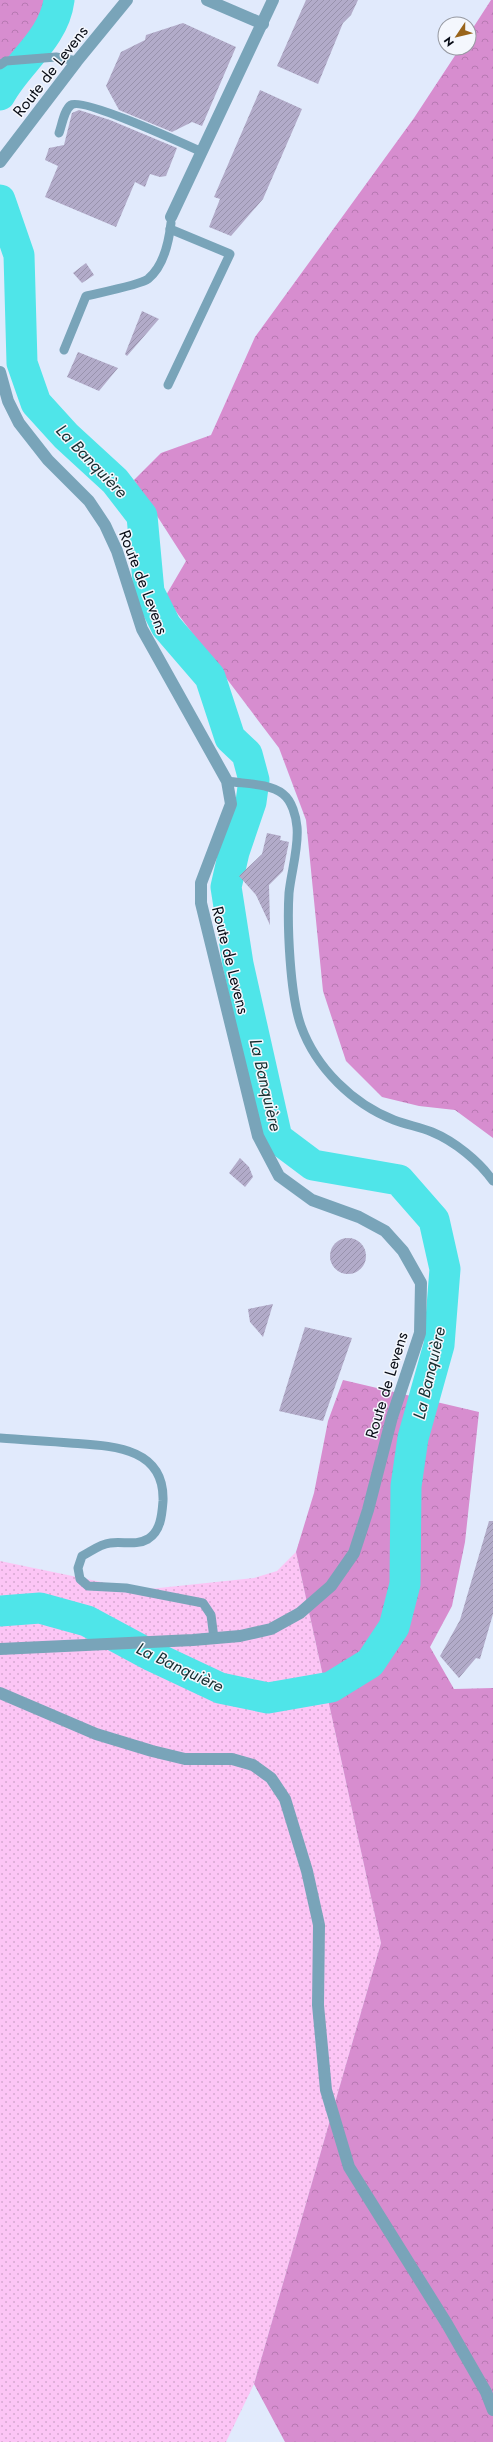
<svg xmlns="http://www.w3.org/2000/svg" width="493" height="2442" viewBox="0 0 493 2442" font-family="Jost,sans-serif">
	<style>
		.grass { fill: url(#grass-dots) }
		.forest { fill: url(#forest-crowns) }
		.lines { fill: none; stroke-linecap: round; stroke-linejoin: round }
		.river { stroke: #4fe5e9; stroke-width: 31 }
		.building { fill: url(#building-hatch) }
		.service { stroke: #79a4b9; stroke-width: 9 }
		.minor { stroke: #79a4b9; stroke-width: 12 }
		.tertiary { stroke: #79a4b9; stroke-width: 12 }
		.labels { text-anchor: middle; stroke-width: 3; stroke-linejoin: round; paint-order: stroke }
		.street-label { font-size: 16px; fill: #080c16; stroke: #f4f7fd }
		.water-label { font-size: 17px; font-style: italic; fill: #162e2f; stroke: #f4f7fd }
	</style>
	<defs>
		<pattern id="grass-dots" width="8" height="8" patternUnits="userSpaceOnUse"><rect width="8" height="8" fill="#fcc5f5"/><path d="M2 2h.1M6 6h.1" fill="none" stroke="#d6a8d1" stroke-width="1.8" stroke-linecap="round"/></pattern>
		<pattern id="forest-crowns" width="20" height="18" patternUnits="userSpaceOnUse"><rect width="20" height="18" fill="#d78dcf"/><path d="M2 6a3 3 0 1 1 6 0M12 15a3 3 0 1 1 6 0" fill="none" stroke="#b778b1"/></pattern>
		<pattern id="building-hatch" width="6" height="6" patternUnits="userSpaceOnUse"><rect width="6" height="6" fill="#b2abc9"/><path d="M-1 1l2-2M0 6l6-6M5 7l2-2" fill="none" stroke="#9892ac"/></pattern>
	</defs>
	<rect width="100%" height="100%" fill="#e1eafc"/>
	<polygon class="grass" points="296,1552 381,1943 254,2384 226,2442 0,2442 0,1561 140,1590 254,1578 277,1571"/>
	<g class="forest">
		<polygon points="0,0 71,0 0,107"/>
		<polygon points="491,0 493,0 493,1138 455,1110 419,1106 382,1097 346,1061 323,991 306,820 279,748 165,597 186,561 134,480 161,453 211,435 255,337 414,118 460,48 469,48 469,34"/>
		<polygon points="343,1380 479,1412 465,1542 452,1606 430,1647 454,1689 493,1688 493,2442 285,2442 254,2384 381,1943 296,1552 314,1493 328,1421"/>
	</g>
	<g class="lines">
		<g class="river">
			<path d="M0,95C17,63 54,39 59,0"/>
			<polyline points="0,200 19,255 22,363 36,403 66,436 115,481 142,516 149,592 166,626 210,677 230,738 247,754 254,780 251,802 234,852 226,887 238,964 277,1138 313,1165 399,1180 434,1220 445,1269 439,1345 413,1438 406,1486 405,1584 394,1627 370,1663 331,1687 268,1698 220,1688 152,1656 87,1621 40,1608 0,1611"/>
		</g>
	</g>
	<g class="building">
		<polygon points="306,0 358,0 351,15 343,23 318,84 277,66"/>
		<polygon points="183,23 236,47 202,126 192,122 172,132 119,110 106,86 121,52 145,40 146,35"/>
		<polygon points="260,90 302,109 263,199 231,236 209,227 220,199 214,197"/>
		<polygon points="79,110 110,120 177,148 166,176 160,177 150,174 145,187 135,182 116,227 45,197 58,166 45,160 49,148 64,145 72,113"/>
		<polygon points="86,263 94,275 82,283 73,273"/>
		<polygon points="142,311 159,319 127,356 125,354"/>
		<polygon points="78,352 118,368 99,391 67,377"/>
		<polygon points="267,833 281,836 280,840 289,842 283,871 269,885 270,925 256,895 239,876 262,854"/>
		<polygon points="240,1158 249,1167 253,1177 245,1187 229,1173"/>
		<circle cx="348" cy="1256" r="18"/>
		<polygon points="273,1304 263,1337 250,1322 248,1309"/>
		<polygon points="305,1327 352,1338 323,1421 279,1411"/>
		<polygon points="489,1521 493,1521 493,1614 480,1659 476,1658 459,1678 440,1656 460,1620"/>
	</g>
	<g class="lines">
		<g class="service">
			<polyline points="0,65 6,61 56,57 77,61"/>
			<path d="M59,133C62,125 64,110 71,105C82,97 184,144 202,152"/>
			<path d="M64,350L86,296C98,293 140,285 148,279C164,266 169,241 171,223"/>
			<polyline points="168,385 230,254 170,229"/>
			<path d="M227,781C244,784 269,783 283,794C292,801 296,816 297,827C299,847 291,873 289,893C287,926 290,995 301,1026C316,1068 353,1104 394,1120C407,1125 420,1127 432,1132C454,1141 479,1161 493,1181"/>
			<path d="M0,1438C23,1440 47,1441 70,1443C110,1446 165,1446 163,1501C162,1514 161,1531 148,1539C136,1546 123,1541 110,1543C100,1544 90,1552 82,1556L78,1568L80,1579L88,1586L126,1588L203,1603L211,1615L214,1638"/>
		</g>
		<g class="minor">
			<polyline points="207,0 263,24"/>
			<polyline points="171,217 273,0"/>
		</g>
		<g class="tertiary">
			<polyline points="0,162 77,61 127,0"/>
			<polyline points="0,372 8,401 19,423 48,460 89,501 105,525 117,551 142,629 227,781 231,804 201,883 201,903 258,1136 279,1176 312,1200 359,1217 385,1231 403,1251 421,1283 420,1333 392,1417 368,1510 354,1553 331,1586 300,1613 271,1629 240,1636 193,1640 0,1649"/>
			<polyline points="0,1693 96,1734 152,1751 185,1759 232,1759 253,1765 271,1778 285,1799 307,1871 319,1925 318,2005 326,2090 349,2167 447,2324 486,2392 493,2410"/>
		</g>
	</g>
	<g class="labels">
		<g class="street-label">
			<text transform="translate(50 71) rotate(-52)" y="6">Route de Levens</text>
			<text transform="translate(144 582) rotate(69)" y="6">Route de Levens</text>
			<text transform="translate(231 960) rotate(76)" y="6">Route de Levens</text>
			<text transform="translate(386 1385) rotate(-73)" y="6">Route de Levens</text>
		</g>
		<g class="water-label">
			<text transform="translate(92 461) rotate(46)" y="6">La Banquière</text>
			<text transform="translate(266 1085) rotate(77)" y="6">La Banquière</text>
			<text transform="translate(429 1373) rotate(-77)" y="6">La Banquière</text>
			<text transform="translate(180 1667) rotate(25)" y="6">La Banquière</text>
		</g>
	</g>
	<g transform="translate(457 36) rotate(235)"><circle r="19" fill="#f4f7fd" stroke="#9699a1"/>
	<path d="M0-3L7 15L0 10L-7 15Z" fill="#99641b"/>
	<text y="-6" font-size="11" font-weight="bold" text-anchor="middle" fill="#080c16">N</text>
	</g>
</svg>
